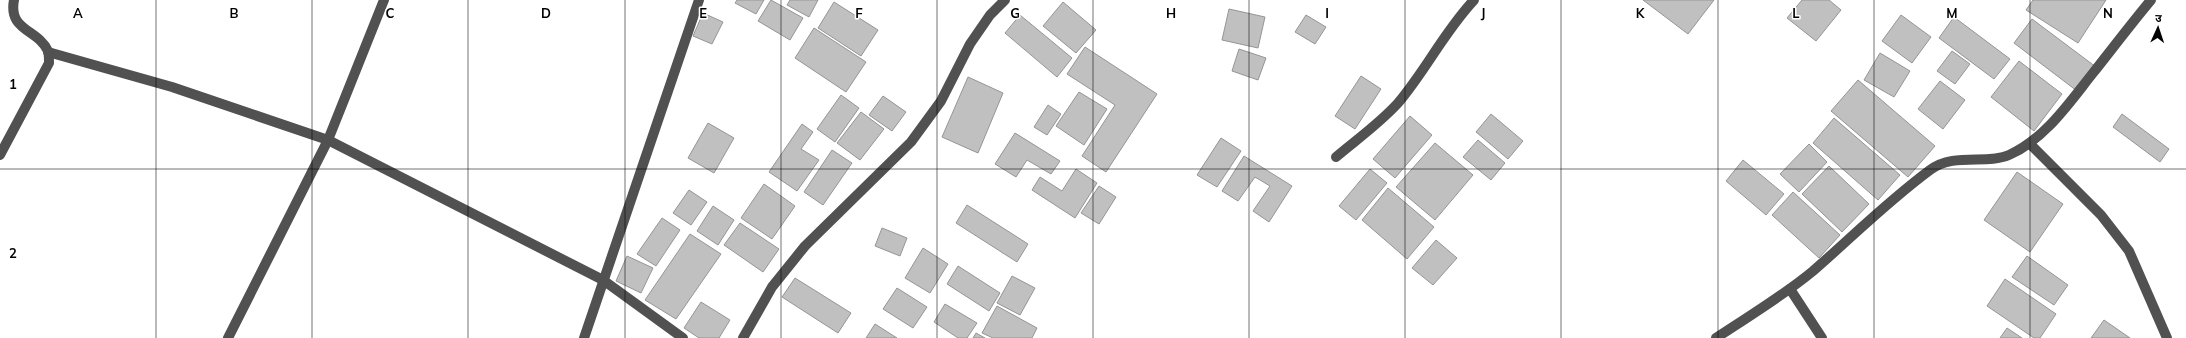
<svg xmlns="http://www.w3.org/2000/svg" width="2186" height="338" viewBox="0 0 2186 338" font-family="Mulish,'Noto Sans Devanagari',sans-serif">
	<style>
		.building { fill: #c0c0c0; stroke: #959595 }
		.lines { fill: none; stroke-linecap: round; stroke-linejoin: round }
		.minor { stroke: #515151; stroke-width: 10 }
		.grid { fill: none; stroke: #000; stroke-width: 1; stroke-opacity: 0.55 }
		.grid-label { font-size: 13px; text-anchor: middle; font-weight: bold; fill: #000; stroke: #fff; stroke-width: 3; stroke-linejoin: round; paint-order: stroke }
	</style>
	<rect width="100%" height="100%" fill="#fff"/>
	<g class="building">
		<polygon points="737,0 764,0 756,14 735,3"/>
		<polygon points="771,0 803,18 790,40 758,21"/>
		<polygon points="790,0 818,0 809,17 787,5"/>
		<polygon points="1643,0 1714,0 1688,34"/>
		<polygon points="1802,0 1829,0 1841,10 1816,41 1787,18"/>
		<polygon points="2033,0 2106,0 2078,43 2026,10"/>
		<polygon points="834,2 878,30 861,56 818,28"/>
		<polygon points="1063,2 1096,30 1076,53 1043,26"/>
		<polygon points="1229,9 1265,17 1258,48 1222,40"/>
		<polygon points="703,13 723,22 712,44 693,36"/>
		<polygon points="1020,15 1072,58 1057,77 1005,33"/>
		<polygon points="1306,15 1326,27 1315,44 1295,32"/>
		<polygon points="1901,15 1931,37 1912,63 1882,41"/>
		<polygon points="1954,17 2010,59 1994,79 1939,38"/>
		<polygon points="2032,19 2096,67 2077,91 2014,43"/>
		<polygon points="814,28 866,62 846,92 795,58"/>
		<polygon points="1085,47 1157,94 1106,172 1082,156 1115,105 1067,74"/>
		<polygon points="1239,49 1266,58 1258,80 1232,71"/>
		<polygon points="1952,51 1970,64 1955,84 1937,71"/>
		<polygon points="1880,53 1910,71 1894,97 1864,80"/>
		<polygon points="2019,61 2062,94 2034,131 1991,97"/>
		<polygon points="1361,76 1381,89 1355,129 1335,116"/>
		<polygon points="968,77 1003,93 978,153 942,137"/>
		<polygon points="1858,80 1935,146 1908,177 1831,111"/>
		<polygon points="1940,81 1965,100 1943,129 1918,109"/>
		<polygon points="1079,92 1107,109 1084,145 1056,126"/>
		<polygon points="841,95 859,108 835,142 817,129"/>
		<polygon points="883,96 906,112 892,131 869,115"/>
		<polygon points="1048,105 1061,114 1047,135 1034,127"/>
		<polygon points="861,112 884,129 860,160 837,143"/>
		<polygon points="1491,114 1523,141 1508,159 1476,132"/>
		<polygon points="2122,114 2169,149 2160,162 2113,127"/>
		<polygon points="1410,116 1432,135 1395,178 1373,159"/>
		<polygon points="1834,118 1900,175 1878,200 1813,143"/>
		<polygon points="708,123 734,138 714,173 688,158"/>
		<polygon points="802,124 813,132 801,149 819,160 797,191 769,172"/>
		<polygon points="1015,133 1060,161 1051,174 1027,160 1016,177 995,164"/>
		<polygon points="1221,138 1241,151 1217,187 1197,175"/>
		<polygon points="1478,140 1505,163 1491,180 1463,157"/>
		<polygon points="1435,143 1473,175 1435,220 1396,187"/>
		<polygon points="1809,144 1827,162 1799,192 1780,174"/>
		<polygon points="832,150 852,163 823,205 804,192"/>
		<polygon points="1244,156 1292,186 1269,222 1253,211 1270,186 1255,177 1238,201 1222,191"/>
		<polygon points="1743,160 1784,194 1766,215 1726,181"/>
		<polygon points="1829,166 1869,204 1842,232 1802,194"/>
		<polygon points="1076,169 1097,183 1075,218 1032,190 1040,177 1062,191"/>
		<polygon points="1370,169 1387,183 1356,220 1339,206"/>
		<polygon points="2017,172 2063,204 2030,252 1984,220"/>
		<polygon points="764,184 795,206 772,239 741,218"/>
		<polygon points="1099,186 1116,197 1099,224 1081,213"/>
		<polygon points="1388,188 1434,227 1407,259 1362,220"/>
		<polygon points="689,190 707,202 691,225 673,213"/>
		<polygon points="1793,192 1840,235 1819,258 1772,215"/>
		<polygon points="967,205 1028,244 1017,262 956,223"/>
		<polygon points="713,206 734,220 718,245 697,231"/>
		<polygon points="662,218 680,230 656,266 637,254"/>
		<polygon points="740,223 779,249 763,272 724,245"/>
		<polygon points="882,228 907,238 900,256 875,246"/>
		<polygon points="690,234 721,254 676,319 645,300"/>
		<polygon points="1436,240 1457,258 1433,285 1412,268"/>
		<polygon points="923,248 948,264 930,293 905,278"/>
		<polygon points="627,256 653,268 641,293 616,281"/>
		<polygon points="2027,256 2068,285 2054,305 2012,277"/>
		<polygon points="958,266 1000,293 989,311 947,284"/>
		<polygon points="1012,276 1035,288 1020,315 997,303"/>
		<polygon points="795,278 851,313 838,333 782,297"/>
		<polygon points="2005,279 2056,314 2040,338 2034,338 1987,306"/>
		<polygon points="897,288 927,307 913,328 883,309"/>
		<polygon points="701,302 730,320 719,338 699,338 684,328"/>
		<polygon points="945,304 977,323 967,338 958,338 934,322"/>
		<polygon points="997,306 1037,328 1032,338 993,338 982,333"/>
		<polygon points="2104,320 2130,338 2091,338"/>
		<polygon points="875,324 897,338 866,338"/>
		<polygon points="2007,328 2022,338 2000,338"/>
		<polygon points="976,333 985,338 973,338"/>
	</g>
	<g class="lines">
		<g class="minor">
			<polyline points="48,52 172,87 328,140 603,280 683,338"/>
			<polyline points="2030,144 2101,215 2129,251 2167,338"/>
			<path d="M0,155L49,63C49,59 49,54 48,51C38,29 8,31 14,0"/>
			<path d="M1336,157C1356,140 1380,123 1398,103C1426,70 1444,32 1474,0"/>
			<polyline points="1790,289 1822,338"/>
			<polyline points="228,338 328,140 384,0"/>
			<polyline points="584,338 699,0"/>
			<polyline points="743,338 772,287 805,246 911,142 941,101 970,44 990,15 1005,0"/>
			<path d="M1716,338C1749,316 1783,296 1813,271C1852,237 1888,201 1930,170C1954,152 1986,165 2009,155C2045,139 2069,103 2093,73C2112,49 2131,24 2151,0"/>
		</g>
	</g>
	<path class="grid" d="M156,0V338M312,0V338M468,0V338M625,0V338M781,0V338M937,0V338M1093,0V338M1249,0V338M1405,0V338M1561,0V338M1718,0V338M1874,0V338M2030,0V338M0,169H2186"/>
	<g class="grid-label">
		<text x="78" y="18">A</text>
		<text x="234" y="18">B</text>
		<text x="390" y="18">C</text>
		<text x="546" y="18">D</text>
		<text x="703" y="18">E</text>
		<text x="859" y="18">F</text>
		<text x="1015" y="18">G</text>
		<text x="1171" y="18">H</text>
		<text x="1327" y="18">I</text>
		<text x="1483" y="18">J</text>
		<text x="1640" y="18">K</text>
		<text x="1796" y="18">L</text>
		<text x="1952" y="18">M</text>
		<text x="2108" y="18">N</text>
		<text x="13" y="89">1</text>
		<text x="13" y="258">2</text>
	</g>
	<g transform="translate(2158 28) rotate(3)" stroke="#ffffff" stroke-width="3" paint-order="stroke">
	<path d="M0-3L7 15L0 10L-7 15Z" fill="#000000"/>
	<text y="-6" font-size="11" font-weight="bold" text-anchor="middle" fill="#000000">उ</text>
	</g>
</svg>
